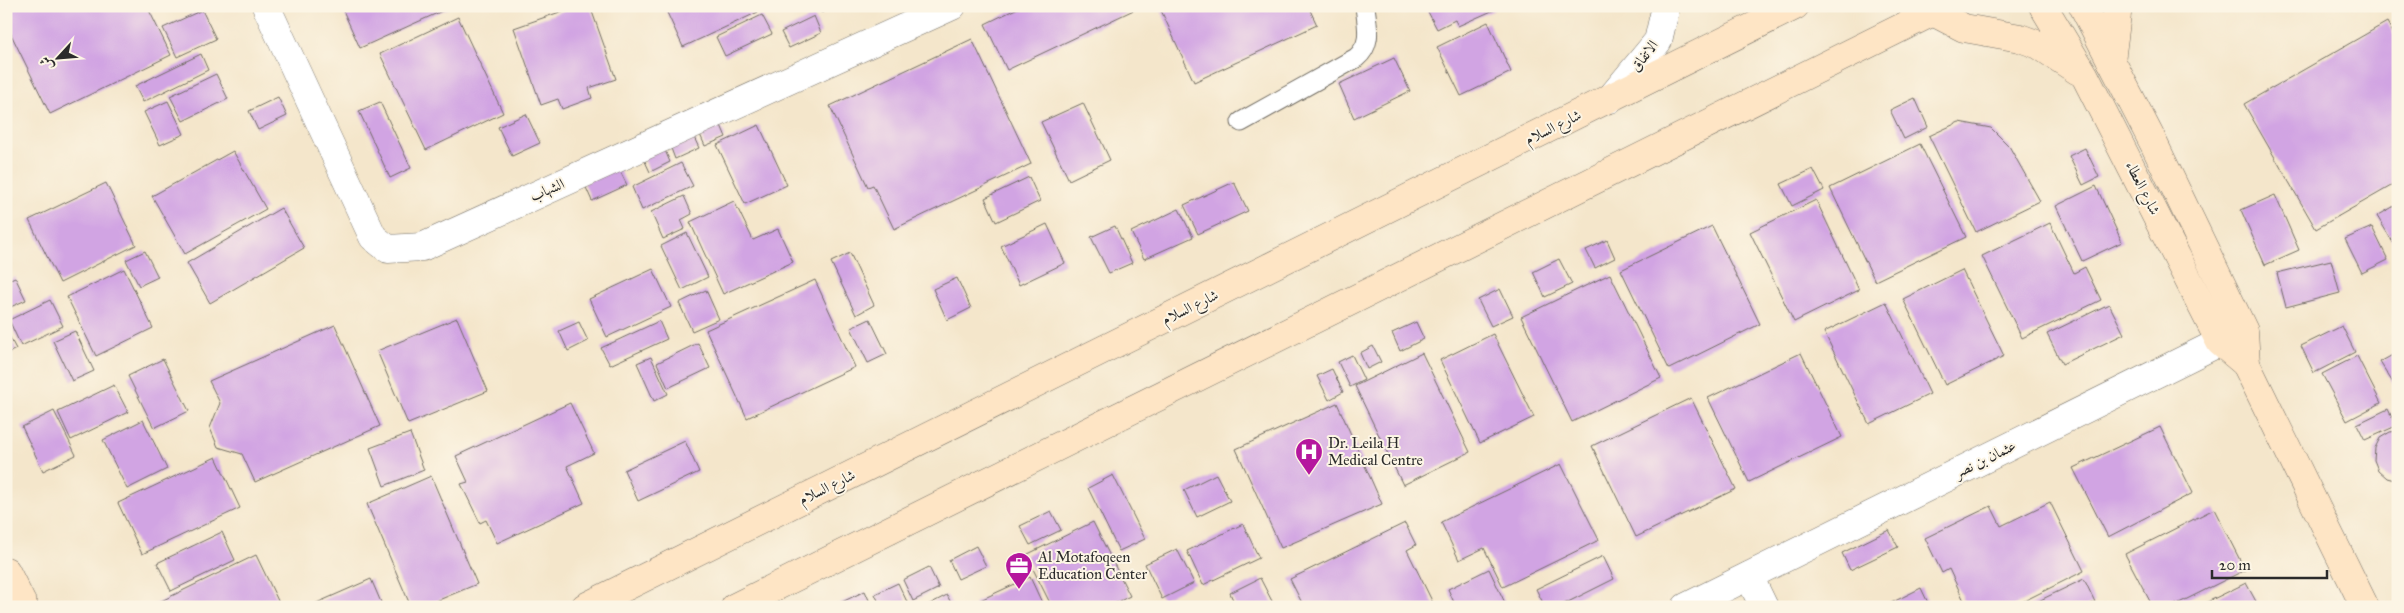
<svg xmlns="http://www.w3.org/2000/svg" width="2404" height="613" viewBox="0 0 2404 613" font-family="'IM FELL Great Primer',Amiri,serif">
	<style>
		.building { fill: #d1a4e3 }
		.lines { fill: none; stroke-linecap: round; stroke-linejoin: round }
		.lane-casing { stroke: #716c63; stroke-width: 21 }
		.street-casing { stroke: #716c63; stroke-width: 29 }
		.secondary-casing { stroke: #716c63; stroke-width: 29 }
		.lane { stroke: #fff; stroke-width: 19 }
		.street { stroke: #fff; stroke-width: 28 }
		.secondary { stroke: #fee5c5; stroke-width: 28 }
		.labels { text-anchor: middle; stroke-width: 4; stroke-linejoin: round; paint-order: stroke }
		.street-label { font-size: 15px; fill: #2b2b2b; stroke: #fcf5e5 }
		.poi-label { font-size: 15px; fill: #2b2b2b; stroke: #fcf5e5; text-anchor: start }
	</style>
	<rect width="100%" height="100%" fill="#fcf5e5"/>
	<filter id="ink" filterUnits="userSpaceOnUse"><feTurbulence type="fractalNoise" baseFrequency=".02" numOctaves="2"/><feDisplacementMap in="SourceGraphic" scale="10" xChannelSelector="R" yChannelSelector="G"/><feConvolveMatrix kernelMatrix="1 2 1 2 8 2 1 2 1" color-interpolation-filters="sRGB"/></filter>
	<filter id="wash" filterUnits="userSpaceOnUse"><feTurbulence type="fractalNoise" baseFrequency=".0096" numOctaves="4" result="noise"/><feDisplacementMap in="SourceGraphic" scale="20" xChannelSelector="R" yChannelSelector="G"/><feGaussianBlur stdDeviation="1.12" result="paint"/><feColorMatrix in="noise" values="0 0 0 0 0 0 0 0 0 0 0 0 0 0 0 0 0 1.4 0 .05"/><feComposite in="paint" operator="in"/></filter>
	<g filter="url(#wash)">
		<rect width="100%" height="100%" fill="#f4e6cb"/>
		<g id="blocks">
			<g class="building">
				<polygon points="6,6 147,6 171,55 50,114 6,24"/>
				<polygon points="341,6 453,6 360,48"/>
				<polygon points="577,6 590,6 616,79 589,88 592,98 562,109 558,99 541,105 514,28"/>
				<polygon points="664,6 756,6 758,12 683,47"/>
				<polygon points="818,6 833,6 822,13"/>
				<polygon points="1022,6 1142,6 1007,70 985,24"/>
				<polygon points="1159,6 1308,6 1317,25 1194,82"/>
				<polygon points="1425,6 1492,6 1494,10 1458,26 1455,20 1437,29"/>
				<polygon points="202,10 216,39 177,57 163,28"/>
				<polygon points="762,15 772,34 725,56 716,37"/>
				<polygon points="814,16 821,33 789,48 781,32"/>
				<polygon points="458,17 503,113 426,150 380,54"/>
				<polygon points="1488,22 1511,72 1461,96 1437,47"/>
				<polygon points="2387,22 2398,42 2398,182 2316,229 2244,104"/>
				<polygon points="972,39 1031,164 894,229 873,185 868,187 830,106"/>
				<polygon points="201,54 208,70 143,102 135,86"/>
				<polygon points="1394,58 1410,91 1354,118 1339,84"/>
				<polygon points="216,74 228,99 183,121 170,96"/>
				<polygon points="278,97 287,116 258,130 249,111"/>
				<polygon points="1915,98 1928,127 1904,139 1890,110"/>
				<polygon points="168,101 184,134 160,145 144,112"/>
				<polygon points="380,102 411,168 390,178 359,111"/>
				<polygon points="1083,103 1110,160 1069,180 1041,122"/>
				<polygon points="526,114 540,143 512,156 498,127"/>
				<polygon points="1959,122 1991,128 2009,146 2040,201 1976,232 1929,136"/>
				<polygon points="720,123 726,137 705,146 699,132"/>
				<polygon points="759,125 787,185 745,204 717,145"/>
				<polygon points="692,133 699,148 675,159 669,143"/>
				<polygon points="1920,144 1966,237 1875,281 1830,188"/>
				<polygon points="664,148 670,162 650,172 643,157"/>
				<polygon points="2085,148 2099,177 2083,185 2069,156"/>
				<polygon points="233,151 266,209 185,254 152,196"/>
				<polygon points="681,163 693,186 642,210 632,187"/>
				<polygon points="618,167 627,185 592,201 584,183"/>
				<polygon points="1813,169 1824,190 1792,206 1781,184"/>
				<polygon points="1029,177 1040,201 996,222 985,198"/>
				<polygon points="1234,182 1248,211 1198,234 1184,205"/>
				<polygon points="106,183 136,245 60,283 29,220"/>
				<polygon points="2096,186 2122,242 2082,261 2056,206"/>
				<polygon points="2275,195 2299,250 2265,265 2241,210"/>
				<polygon points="684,196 692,214 681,220 685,229 663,239 651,212"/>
				<polygon points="1816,200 1859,290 1794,322 1750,232"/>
				<polygon points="734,201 753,240 778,229 793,262 723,294 690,222"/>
				<polygon points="2398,204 2398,251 2377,216"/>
				<polygon points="281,208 304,248 210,303 187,263"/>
				<polygon points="1179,209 1193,237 1144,259 1131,232"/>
				<polygon points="2050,223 2074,273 2085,267 2101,300 2022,338 1982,256"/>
				<polygon points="1047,224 1065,263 1019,285 1001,246"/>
				<polygon points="1115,226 1132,263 1109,273 1091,237"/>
				<polygon points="1712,226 1760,324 1669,369 1621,270"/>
				<polygon points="2372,227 2388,260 2362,273 2345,239"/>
				<polygon points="687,233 708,277 682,290 661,246"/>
				<polygon points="1607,240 1615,258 1595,268 1586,250"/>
				<polygon points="145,251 158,277 139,286 126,260"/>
				<polygon points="850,253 874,305 856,315 831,262"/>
				<polygon points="1559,259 1572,284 1545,297 1533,272"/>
				<polygon points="2331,260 2340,293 2286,307 2277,273"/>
				<polygon points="124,269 153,328 96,356 67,297"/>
				<polygon points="653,269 671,307 607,337 589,299"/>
				<polygon points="1962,270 2004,356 1945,385 1903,299"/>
				<polygon points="1610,274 1661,378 1572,422 1521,317"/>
				<polygon points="15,277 26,300 6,309 6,281"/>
				<polygon points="957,278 971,308 947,320 933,289"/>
				<polygon points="815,280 855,367 747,418 706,330"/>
				<polygon points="1500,289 1513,316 1491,326 1478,300"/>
				<polygon points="706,290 719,319 692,331 679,303"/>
				<polygon points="50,300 63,326 21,346 9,320"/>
				<polygon points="1886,302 1930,394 1869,424 1824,332"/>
				<polygon points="2109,304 2124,334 2062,364 2047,334"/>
				<polygon points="457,318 488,391 408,424 377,351"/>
				<polygon points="870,319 887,354 868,363 851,328"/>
				<polygon points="659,321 667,339 610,365 601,348"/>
				<polygon points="579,322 588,341 568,351 559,331"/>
				<polygon points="1416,322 1424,339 1400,351 1392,333"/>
				<polygon points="335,325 380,426 255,482 242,454 218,447 210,428 220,403 209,381"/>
				<polygon points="2342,326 2355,352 2314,373 2301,346"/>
				<polygon points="6,330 16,349 6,354"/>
				<polygon points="75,331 94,371 72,381 53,341"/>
				<polygon points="1493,334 1534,417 1480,443 1440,360"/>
				<polygon points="698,343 710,368 668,388 657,363"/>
				<polygon points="1373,346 1381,362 1367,369 1360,353"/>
				<polygon points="2398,352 2398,391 2380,362"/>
				<polygon points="1422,353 1470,452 1403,485 1355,386"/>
				<polygon points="1801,353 1842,437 1749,482 1708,398"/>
				<polygon points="1352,355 1364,380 1350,387 1338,362"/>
				<polygon points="2357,356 2381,403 2347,421 2322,374"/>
				<polygon points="651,357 668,394 654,401 637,363"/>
				<polygon points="163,359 189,411 154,428 128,376"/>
				<polygon points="1332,369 1343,392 1329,400 1317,376"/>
				<polygon points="114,385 128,412 71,440 58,412"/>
				<polygon points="1691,398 1736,489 1636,537 1592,446"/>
				<polygon points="570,403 594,453 567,466 584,503 497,543 486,520 480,523 461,484 468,482 456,456"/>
				<polygon points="1337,403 1382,504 1281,548 1236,449"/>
				<polygon points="2388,409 2396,426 2365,440 2357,424"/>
				<polygon points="54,411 76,455 43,471 22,427"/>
				<polygon points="143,420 167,469 127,489 103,440"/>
				<polygon points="2160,427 2193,493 2108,537 2073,468"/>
				<polygon points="2398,431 2398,481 2387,478 2378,470 2374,460 2375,448 2380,438 2390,432"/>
				<polygon points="410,433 424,470 384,486 370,448"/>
				<polygon points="685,441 699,472 638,501 624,470"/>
				<polygon points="216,457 240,508 142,554 118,503"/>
				<polygon points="1561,464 1599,540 1503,587 1484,548 1459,560 1441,522"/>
				<polygon points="1216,474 1230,501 1197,517 1184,490"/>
				<polygon points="1113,475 1145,539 1119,551 1088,488"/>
				<polygon points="431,476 477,584 422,607 411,607 367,504"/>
				<polygon points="2050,502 2084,571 2012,607 1967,607 1949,569 1942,573 1925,538 1991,506 2001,526"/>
				<polygon points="2214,509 2245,570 2171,607 2153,607 2125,554"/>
				<polygon points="1051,511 1061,530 1030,545 1020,526"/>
				<polygon points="1093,522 1130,596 1108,607 1052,607 1026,555"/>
				<polygon points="1405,523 1416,545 1407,550 1435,607 1304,607 1290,579"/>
				<polygon points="1243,524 1259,558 1203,585 1187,551"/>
				<polygon points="1889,530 1898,547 1850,570 1842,553"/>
				<polygon points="222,532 235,560 171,591 157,563"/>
				<polygon points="976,546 986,566 958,579 949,560"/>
				<polygon points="1177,549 1194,583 1162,599 1145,564"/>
				<polygon points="256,555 281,607 154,607 153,605"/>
				<polygon points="1603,556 1614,579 1558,607 1545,607 1536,589"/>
				<polygon points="929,567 939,588 913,601 903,580"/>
				<polygon points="1489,569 1507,607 1456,607 1448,589"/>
				<polygon points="1030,577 1044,607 975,607 974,603"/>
				<polygon points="1260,578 1275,607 1236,607 1230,593"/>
				<polygon points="371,579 383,607 312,607 312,605"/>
				<polygon points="2084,579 2095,602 2086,607 2026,607"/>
				<polygon points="898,583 909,606 881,607 875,594"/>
				<polygon points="2246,583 2259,607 2197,607"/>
				<polygon points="1921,588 1930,607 1883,607"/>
				<polygon points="865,591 872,607 832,607 842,602"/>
				<polygon points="947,595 953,607 924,607"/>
			</g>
		</g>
	</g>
	<g filter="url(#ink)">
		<use href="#blocks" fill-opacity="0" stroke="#716c63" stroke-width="1"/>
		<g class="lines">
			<defs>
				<path id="lane" d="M1241,122L1356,58C1373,44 1367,26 1365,6"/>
				<g id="street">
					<polyline points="266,6 373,237 388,249 422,247 952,6"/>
					<polyline points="1610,99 1658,41 1666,6"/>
					<polyline points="1749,576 1764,607"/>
					<polyline points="1686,607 2220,342"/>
				</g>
				<g id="secondary">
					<polyline points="2043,6 2085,76 2220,342 2246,364"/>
					<polyline points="2083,6 2153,142 2244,331 2246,364 2365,607"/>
					<polyline points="1933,12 1964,28 2020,38 2039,45 2078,71"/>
					<polyline points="2111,61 2118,6"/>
					<polyline points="6,571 24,607"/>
					<polyline points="585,607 1795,6"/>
					<polyline points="735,607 1945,6"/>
				</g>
			</defs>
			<use href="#lane" class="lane-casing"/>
			<use href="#street" class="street-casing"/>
			<use href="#secondary" class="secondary-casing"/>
			<use href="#lane" class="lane"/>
			<use href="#street" class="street"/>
			<use href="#secondary" class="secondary"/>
		</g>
	</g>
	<defs>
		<symbol id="hospital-pin" viewBox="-11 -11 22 30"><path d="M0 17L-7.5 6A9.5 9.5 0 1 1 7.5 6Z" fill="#b5179e" stroke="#fcf5e5"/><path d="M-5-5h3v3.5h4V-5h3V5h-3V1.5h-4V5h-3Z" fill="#fff"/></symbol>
		<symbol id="office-pin" viewBox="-11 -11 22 30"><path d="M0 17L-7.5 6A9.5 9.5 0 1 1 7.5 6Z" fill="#b5179e" stroke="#fcf5e5"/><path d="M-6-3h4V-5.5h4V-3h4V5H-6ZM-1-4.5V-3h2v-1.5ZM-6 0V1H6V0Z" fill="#fff"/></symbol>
	</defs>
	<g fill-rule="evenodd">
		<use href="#hospital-pin" x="1293" y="436" width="32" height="43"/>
		<use href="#office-pin" x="1003" y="550" width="32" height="43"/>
	</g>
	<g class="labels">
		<g class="street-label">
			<text transform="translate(1644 56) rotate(-53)" y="5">الاتفاق</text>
			<text transform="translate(1553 127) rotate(-26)" y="5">شارع السلام</text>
			<text transform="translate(2143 188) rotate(63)" y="5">شارع العطاء</text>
			<text transform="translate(547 190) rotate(-24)" y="5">الشهاب</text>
			<text transform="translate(1190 307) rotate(-26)" y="5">شارع السلام</text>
			<text transform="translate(1985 459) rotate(-26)" y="5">عثمان بن نصر</text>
			<text transform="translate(827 487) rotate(-26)" y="5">شارع السلام</text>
		</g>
		<g class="poi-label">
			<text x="1328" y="448">Dr. Leila H<tspan x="1328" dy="17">Medical Centre</tspan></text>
			<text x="1038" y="562">Al Motafoqeen<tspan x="1038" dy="17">Education Center</tspan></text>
		</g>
	</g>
	<rect width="2404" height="613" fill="none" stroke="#fcf5e5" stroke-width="25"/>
	<g transform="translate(58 58) rotate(244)" stroke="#fcf5e5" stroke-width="4" paint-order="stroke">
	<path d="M0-4L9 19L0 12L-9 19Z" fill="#2b2b2b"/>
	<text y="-8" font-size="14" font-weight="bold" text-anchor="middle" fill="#2b2b2b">ش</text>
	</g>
	<path d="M2212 570v8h115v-8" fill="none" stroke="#2b2b2b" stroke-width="2.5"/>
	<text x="2219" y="570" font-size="15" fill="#2b2b2b" stroke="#fcf5e5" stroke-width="4" paint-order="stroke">20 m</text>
</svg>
